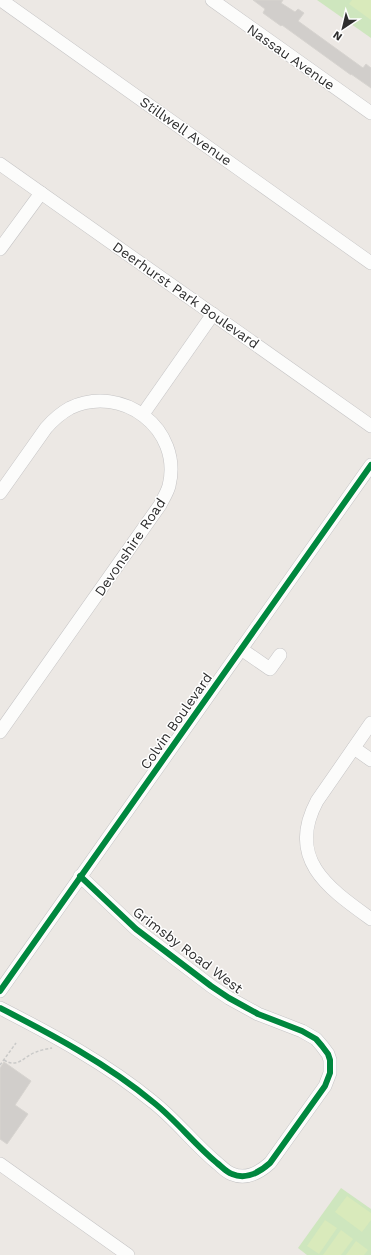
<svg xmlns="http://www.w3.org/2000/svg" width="371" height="1255" viewBox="0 0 371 1255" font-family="'Work Sans',sans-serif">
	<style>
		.green { fill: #cee6be }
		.pitch { fill: #d9eabb }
		.building { fill: #d1cecb; stroke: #d7d4d0 }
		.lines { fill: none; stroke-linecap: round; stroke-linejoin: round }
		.minor-casing { stroke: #c5c4c5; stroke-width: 14 }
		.path { stroke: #c9c9c8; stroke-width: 1.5; stroke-dasharray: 3 2; stroke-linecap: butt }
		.minor { stroke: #fcfcfb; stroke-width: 13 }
		.cycleway-casing { stroke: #fff; stroke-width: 8 }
		.cycleway { stroke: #00873e; stroke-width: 6 }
		.labels { text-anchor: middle; stroke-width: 3; stroke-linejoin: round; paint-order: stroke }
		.street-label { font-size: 14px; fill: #2e2e2e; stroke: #fff }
	</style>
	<rect width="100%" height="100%" fill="#ece8e4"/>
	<g class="green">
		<polygon points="317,0 371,0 371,38"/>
		<polygon points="341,1188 371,1209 371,1255 307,1255 298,1248"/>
	</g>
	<g class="pitch">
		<polygon points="352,0 371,0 371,20 349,4"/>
		<polygon points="347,1196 371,1213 371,1220 362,1232 335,1212"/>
		<polygon points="325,1220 337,1228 319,1254 307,1246"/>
		<polygon points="341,1230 353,1239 341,1255 323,1255"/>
		<polygon points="356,1241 368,1250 364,1255 346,1255"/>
	</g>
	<g class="building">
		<polygon points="253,0 283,0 281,3 295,12 298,9 304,13 298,21 363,68 366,64 371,68 371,88 351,74 351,75 282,25 281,26 263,13 265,9"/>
		<polygon points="4,1062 31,1081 15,1105 28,1114 7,1144 0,1139 0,1068"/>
	</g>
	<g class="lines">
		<defs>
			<g id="minor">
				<polyline points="1,0 371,263"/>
				<polyline points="212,0 371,113"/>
				<polyline points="0,164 371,426"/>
				<polyline points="0,249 41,193"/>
				<polyline points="143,414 213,314"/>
				<path d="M0,493L46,428C53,420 61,413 70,408C122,383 183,429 169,486C167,493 163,499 160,505L0,732"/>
				<polyline points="241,649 270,669 280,655"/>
				<path d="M371,723L317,801C286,859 328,888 371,919"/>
				<polyline points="354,748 371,760"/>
				<polyline points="0,991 371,465"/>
				<path d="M0,1008C53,1035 107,1064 153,1102C176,1120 194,1144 217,1163C221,1166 226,1172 232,1174C246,1180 260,1172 270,1163L325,1086L330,1073V1060L328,1054L322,1046L316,1039L302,1031L258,1014L229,998L211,986L136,929L80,876"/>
				<polyline points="0,1164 128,1255"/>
			</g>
		</defs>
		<use href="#minor" class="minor-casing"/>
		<g class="path">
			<path d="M4,1060C18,1069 24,1056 36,1052C41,1050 47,1049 52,1048"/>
			<polyline points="0,1065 16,1043"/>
		</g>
		<use href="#minor" class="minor"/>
		<defs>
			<g id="cycleway">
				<polyline points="0,991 371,465"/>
				<path d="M0,1008C53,1035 107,1064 153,1102C176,1120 194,1144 217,1163C221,1166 226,1172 232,1174C246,1180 260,1172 270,1163L325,1086L330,1073V1060L328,1054L322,1046L316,1039L302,1031L258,1014L229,998L211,986L136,929L80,876"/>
			</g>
		</defs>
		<use href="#cycleway" class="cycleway-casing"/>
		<use href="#cycleway" class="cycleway"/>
	</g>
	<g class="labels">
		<g class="street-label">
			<text transform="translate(291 57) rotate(35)" y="5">Nassau Avenue</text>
			<text transform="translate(186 131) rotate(35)" y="5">Stillwell Avenue</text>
			<text transform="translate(186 295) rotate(35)" y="5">Deerhurst Park Boulevard</text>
			<text transform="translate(130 547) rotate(-56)" y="5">Devonshire Road</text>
			<text transform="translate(176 721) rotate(-55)" y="5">Colvin Boulevard</text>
			<text transform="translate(188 950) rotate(37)" y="5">Grimsby Road West</text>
		</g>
	</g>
	<g transform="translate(343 28) rotate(215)" stroke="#ffffff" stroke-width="3" paint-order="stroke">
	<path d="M0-3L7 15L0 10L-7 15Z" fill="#2e2e2e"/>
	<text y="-6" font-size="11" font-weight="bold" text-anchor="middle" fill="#2e2e2e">N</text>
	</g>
</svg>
